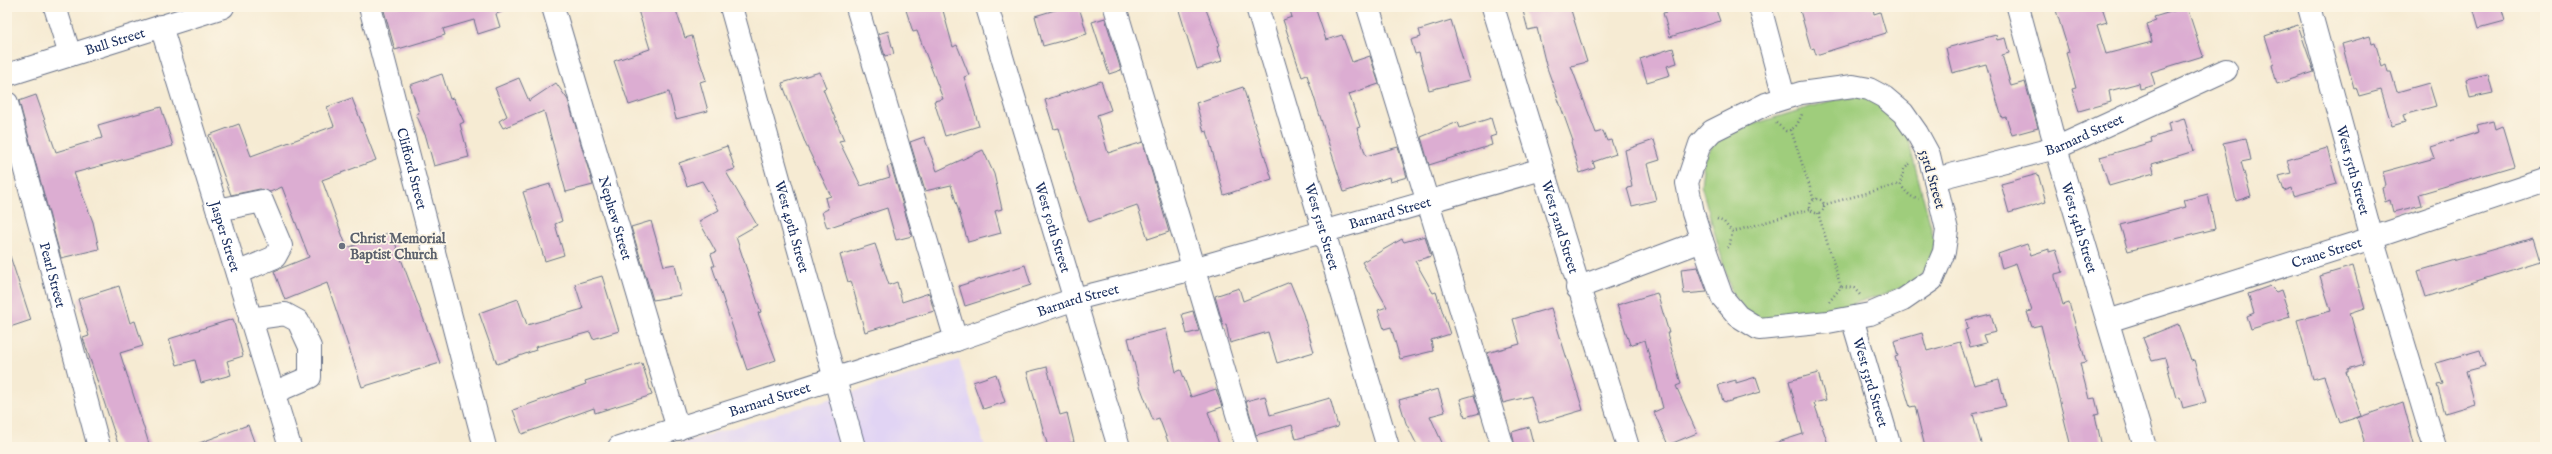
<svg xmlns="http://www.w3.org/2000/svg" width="2552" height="454" viewBox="0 0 2552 454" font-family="'IM FELL English',serif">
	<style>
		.built { fill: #e1d4f4 }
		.green { fill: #9fcd7b; stroke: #5d7e6c }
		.building { fill: #dcadd2 }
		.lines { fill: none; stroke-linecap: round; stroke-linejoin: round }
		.minor-casing { stroke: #687187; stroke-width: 24 }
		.major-casing { stroke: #687187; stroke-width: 24 }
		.path { stroke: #687187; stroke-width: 2.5; stroke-dasharray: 1 3; stroke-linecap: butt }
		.minor { stroke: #fff; stroke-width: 22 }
		.major { stroke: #fff; stroke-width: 22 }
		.worship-dot { fill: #6b7280; stroke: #fcf5e5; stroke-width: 1.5 }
		.labels { text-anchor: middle; stroke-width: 3.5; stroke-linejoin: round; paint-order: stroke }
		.street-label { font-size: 14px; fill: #1b2f5e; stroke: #fcf5e5 }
		.worship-label { font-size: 14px; font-weight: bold; fill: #5b616d; stroke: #fcf5e5; text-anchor: start }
	</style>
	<rect width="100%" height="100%" fill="#fcf5e5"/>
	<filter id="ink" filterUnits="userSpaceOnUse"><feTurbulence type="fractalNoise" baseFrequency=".025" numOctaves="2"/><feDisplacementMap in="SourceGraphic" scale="8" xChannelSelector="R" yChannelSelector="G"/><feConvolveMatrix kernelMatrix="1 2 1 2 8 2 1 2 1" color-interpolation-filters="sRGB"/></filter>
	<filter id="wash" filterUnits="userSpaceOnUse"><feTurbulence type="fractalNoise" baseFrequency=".012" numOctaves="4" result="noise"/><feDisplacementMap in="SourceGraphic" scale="16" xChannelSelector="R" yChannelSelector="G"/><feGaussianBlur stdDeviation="0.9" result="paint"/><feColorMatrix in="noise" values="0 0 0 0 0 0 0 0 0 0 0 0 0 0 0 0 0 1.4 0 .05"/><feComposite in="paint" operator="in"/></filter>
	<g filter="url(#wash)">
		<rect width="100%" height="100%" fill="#f6ebd3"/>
		<polygon class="built" points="959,360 985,447 668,447"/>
		<polygon class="green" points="1866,94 1888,108 1907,135 1934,239 1931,263 1917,279 1896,290 1824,313 1761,320 1745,310 1732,294 1701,185 1704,160 1713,144 1747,126 1833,100"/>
		<g id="blocks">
			<g class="building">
				<polygon points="383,7 503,7 504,11 496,14 500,27 478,34 474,20 443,29 445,35 395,50"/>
				<polygon points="637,7 675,7 685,38 692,36 697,53 706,80 700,82 708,111 676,119 669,92 629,105 614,61 650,49"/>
				<polygon points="905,7 942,7 953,47 957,45 969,75 964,77 979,126 945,136 934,101 943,99 917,31 913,32"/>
				<polygon points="1065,7 1079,7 1087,34 1043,46 1035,16"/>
				<polygon points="1178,7 1205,7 1220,45 1217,46 1222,61 1197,69"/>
				<polygon points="1289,7 1315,7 1326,40 1342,35 1352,62 1370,56 1379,84 1349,94 1360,127 1357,128 1366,156 1398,147 1407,177 1390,182 1389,177 1344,192 1307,75 1302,77 1283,20 1292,17"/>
				<polygon points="1522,7 1570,7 1587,62 1571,66 1596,133 1603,131 1607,141 1611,140 1616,154 1593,162 1595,168 1580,173 1571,142 1573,141 1546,65 1537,28 1528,30"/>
				<polygon points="1665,7 1715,7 1720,21 1670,37 1663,13 1667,12"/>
				<polygon points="1799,7 1873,7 1874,14 1880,12 1886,33 1816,55 1814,48 1811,49"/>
				<polygon points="2055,7 2102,7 2107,22 2097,25 2106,54 2152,42 2147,24 2156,21 2154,17 2187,7 2203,56 2151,72 2155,85 2140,89 2139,83 2109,91 2111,102 2079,111 2072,89 2076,88 2066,53 2069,52"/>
				<polygon points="2473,7 2501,7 2505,21 2479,28"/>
				<polygon points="1105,18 1121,70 1109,74 1092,22"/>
				<polygon points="1451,20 1469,80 1429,90 1419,53 1415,54 1411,40 1421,37 1419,30"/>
				<polygon points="2298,25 2314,72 2277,84 2272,65 2274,64 2265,36"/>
				<polygon points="888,31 894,54 885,56 878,34"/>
				<polygon points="1996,35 1997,40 2005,38 2009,53 2002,55 2011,86 2025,82 2038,128 2012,135 2006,117 2002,118 1986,64 1952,73 1946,48"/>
				<polygon points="2370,36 2372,43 2375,42 2382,66 2386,64 2388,72 2391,72 2397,92 2429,83 2436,106 2403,115 2405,122 2392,126 2381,90 2359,96 2356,87 2354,88 2342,44"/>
				<polygon points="1673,48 1677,63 1667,66 1670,75 1647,82 1640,59"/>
				<polygon points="820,72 826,88 823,89 844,140 839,141 861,186 890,177 887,167 891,165 912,236 896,240 887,208 827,228 822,212 828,209 825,198 831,196 806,145 782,83"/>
				<polygon points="442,74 450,99 453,98 464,122 460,124 469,157 434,166 426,137 416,114 419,113 410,85"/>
				<polygon points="2488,74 2493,93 2470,98 2466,79"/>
				<polygon points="519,78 529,101 556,83 568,100 593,185 566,192 544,111 503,128 499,121 507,116 495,88"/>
				<polygon points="1101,81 1111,110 1097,115 1108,153 1143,142 1169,232 1148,239 1137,205 1089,222 1074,181 1059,128 1054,129 1045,100"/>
				<polygon points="1243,87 1272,179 1224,195 1207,131 1204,132 1196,103"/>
				<polygon points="36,95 56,152 102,138 98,125 161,107 173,146 74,173 93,222 99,249 61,258 19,101"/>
				<polygon points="352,98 376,160 322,180 347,248 391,232 440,363 362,387 327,283 285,300 274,271 309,257 282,187 270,192 260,189 231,195 209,135 239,124 251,156 334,126 327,107"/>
				<polygon points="1491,118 1496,135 1490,137 1492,145 1429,165 1421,137 1458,122 1460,128"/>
				<polygon points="2184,118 2194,151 2152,164 2154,173 2109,186 2100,157 2152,142 2151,138 2170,132 2168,123"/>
				<polygon points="2493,121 2495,129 2502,126 2514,166 2419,194 2422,205 2393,212 2390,200 2385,202 2382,187 2386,185 2383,172 2435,158 2431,147 2479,132 2477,125"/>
				<polygon points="924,137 937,171 983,150 994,174 1002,209 995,211 1001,233 968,242 951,185 925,191 910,142"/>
				<polygon points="2246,138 2251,160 2241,162 2251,196 2236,201 2223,143"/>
				<polygon points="1654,140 1660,160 1647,164 1656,200 1632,206 1627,188 1632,187 1625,150"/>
				<polygon points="727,146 735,169 726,172 757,225 736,237 761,312 758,313 776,360 747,370 712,266 715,266 711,254 716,252 699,221 719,210 702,181 687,186 679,163"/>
				<polygon points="2327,148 2337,184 2294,196 2292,188 2284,191 2279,176 2291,173 2287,160"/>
				<polygon points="2038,174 2046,202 2009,213 2001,184"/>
				<polygon points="550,184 562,221 555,224 564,255 545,261 523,192"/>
				<polygon points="2208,194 2215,229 2128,251 2120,225 2186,207 2184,200"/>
				<polygon points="651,221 664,266 675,264 681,295 653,300 631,227"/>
				<polygon points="1425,236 1431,256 1415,261 1433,293 1436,292 1450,334 1431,340 1433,351 1400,359 1391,327 1384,329 1378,310 1387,307 1362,262 1402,239 1404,242"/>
				<polygon points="2533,238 2540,261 2426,297 2418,271"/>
				<polygon points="875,244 889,285 897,282 902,302 929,293 934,311 865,332 851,281 848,282 840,255"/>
				<polygon points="2027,244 2031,255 2049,249 2049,252 2056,250 2063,272 2055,274 2055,277 2063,305 2069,303 2086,362 2080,363 2082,372 2089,399 2095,398 2099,414 2095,415 2102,447 2071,447 2041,325 2032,327 2027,312 2032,311 2016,263 2002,268 1998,254"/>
				<polygon points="7,256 10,256 31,320 7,328"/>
				<polygon points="1025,265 1031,285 965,306 959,286"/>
				<polygon points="2353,266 2365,308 2350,313 2364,364 2348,369 2348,372 2346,372 2361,416 2340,423 2324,376 2313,379 2297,320 2331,311 2320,276"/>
				<polygon points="1698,267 1707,292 1684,294 1681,269"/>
				<polygon points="602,276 619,331 593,339 590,332 535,347 536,350 497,364 479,313 518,299 527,325 583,309 575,284"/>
				<polygon points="1290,282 1303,314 1314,352 1277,363 1268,332 1230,343 1226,324 1223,325 1215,296 1239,288 1243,301"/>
				<polygon points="119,286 130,323 135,321 143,346 120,353 150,447 119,447 83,338 89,336 78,299"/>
				<polygon points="2270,286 2276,292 2281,290 2290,317 2251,329 2247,316 2254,313 2248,294"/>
				<polygon points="1657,293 1669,333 1667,333 1681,384 1676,386 1697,433 1668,445 1654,412 1663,408 1645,340 1630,345 1617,305"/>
				<polygon points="1551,308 1583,410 1539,423 1531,396 1503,403 1487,353 1520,344 1513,319"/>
				<polygon points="1193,311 1199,331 1187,334 1182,314"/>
				<polygon points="1991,314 1996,332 1983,335 1986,343 1970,347 1965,330 1968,329 1966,320"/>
				<polygon points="233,319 243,356 227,361 231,375 201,383 195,360 177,365 169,339"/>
				<polygon points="2178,324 2191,361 2194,360 2206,402 2183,408 2180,397 2176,398 2165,358 2152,361 2143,338"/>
				<polygon points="1166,329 1176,372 1181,370 1191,397 1216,389 1222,407 1208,412 1220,447 1170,447 1159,418 1153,420 1140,386 1128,338"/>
				<polygon points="1922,333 1927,351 1960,342 1974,385 1999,379 2006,406 1973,414 1982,447 1925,447 1915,406 1910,407 1895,357 1898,356 1894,341"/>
				<polygon points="2480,350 2485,366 2466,371 2475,404 2445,413 2437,385 2443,384 2436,363"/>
				<polygon points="642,363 652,395 595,413 594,408 522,434 513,410 586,384 585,381"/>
				<polygon points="1047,367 1060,415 1067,413 1074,442 1055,447 1048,447 1027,372"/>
				<polygon points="1818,373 1826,400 1814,403 1829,447 1772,447 1772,444 1803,434 1789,381"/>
				<polygon points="996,374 1005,402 983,409 973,382"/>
				<polygon points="1756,377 1761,392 1727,402 1723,401 1718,385 1736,380 1736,383"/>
				<polygon points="1438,389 1445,412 1430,416 1444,447 1418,447 1406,423 1399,400"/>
				<polygon points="1474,395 1480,413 1465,417 1460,399"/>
				<polygon points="1265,396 1270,415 1330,398 1338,427 1296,439 1292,425 1256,435 1246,401"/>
				<polygon points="2403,402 2415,447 2366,447 2357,418"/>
				<polygon points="248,425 256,447 194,447 194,445"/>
				<polygon points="1529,427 1534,447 1515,447 1512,432"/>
			</g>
		</g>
	</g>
	<g filter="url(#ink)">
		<use href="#blocks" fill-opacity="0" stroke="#687187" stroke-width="1"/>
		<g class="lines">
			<defs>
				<g id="minor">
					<polyline points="55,7 70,55"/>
					<path id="s1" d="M370,7L485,447"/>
					<path id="s2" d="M553,7L678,429"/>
					<path id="s3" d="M731,7L854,447"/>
					<polyline points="857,7 956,340"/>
					<path id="s4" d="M987,7L1119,447"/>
					<polyline points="1115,7 1247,447"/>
					<path id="s5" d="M1257,7L1388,447"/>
					<polyline points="1368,7 1503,447"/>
					<polyline points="1760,7 1784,97"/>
					<path id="s6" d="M2018,7L2056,148L2145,447"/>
					<path id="s7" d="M2309,7L2372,238L2435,447"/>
					<path id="s8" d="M161,26L290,447"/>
					<path id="s9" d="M7,75L223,7"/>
					<polygon points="1853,86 1869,89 1884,97 1903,113 1917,133 1929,155 1947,230 1944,252 1932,280 1903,300 1870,314 1828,322 1759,329 1738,316 1722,297 1702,241 1693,213 1687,183 1700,144 1712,131 1766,104 1801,93"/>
					<path id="s10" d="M7,103L99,447"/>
					<path id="s11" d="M1935,179L2056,148L2226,70"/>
					<polyline points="218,210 262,201 281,246 275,257 237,273"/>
					<polyline points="1577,288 1702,241"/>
					<path id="s12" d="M1852,318L1890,447"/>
					<polyline points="250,319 285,314 298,321 310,347 310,377 273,393"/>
					<path id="s13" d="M2108,321L2372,238L2545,180"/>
					<path id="s14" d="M619,447L956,340L1075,299L1193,269L1542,169"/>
				</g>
				<g id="major">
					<path id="s15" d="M1493,7L1628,447"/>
				</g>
			</defs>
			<use href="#minor" class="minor-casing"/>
			<use href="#major" class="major-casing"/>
			<g class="path">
				<path d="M1776,123L1786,131C1795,130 1799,122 1802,114"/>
				<polyline points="1791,130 1814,200"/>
				<path d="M1910,164L1904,169L1900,184C1905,191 1910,198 1919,199"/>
				<circle cx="1817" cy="206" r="7"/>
				<polyline points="1823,205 1900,184"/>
				<polyline points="1818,213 1841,287"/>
				<polyline points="1717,219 1724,222 1732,232 1730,244 1727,249"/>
				<polyline points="1732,232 1810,209"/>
				<polyline points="1829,302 1841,287 1854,288 1861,296"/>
			</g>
			<use href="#minor" class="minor"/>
			<use href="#major" class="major"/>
		</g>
	</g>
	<circle class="worship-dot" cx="342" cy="246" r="4"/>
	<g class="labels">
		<g class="street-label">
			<text dy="5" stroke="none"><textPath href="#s9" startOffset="113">Bull Street</textPath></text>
			<text dy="5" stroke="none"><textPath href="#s11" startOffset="156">Barnard Street</textPath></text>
			<text dy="5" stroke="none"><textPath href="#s1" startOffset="167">Clifford Street</textPath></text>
			<text dy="5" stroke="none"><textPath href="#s7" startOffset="169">West 55th Street</textPath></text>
			<text transform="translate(1933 179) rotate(74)" y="5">53rd Street</text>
			<text dy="5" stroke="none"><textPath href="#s14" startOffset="806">Barnard Street</textPath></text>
			<text dy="5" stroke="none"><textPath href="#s2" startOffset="220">Nephew Street</textPath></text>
			<text dy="5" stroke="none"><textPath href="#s3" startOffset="228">West 49th Street</textPath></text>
			<text dy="5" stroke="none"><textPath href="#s4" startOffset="230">West 50th Street</textPath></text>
			<text dy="5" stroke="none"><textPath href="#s5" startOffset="229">West 51st Street</textPath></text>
			<text dy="5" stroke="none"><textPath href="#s15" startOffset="230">West 52nd Street</textPath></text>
			<text dy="5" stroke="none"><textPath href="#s6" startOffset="229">West 54th Street</textPath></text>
			<text dy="5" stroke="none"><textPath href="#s8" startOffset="220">Jasper Street</textPath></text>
			<text dy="5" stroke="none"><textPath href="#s13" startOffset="229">Crane Street</textPath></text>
			<text dy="5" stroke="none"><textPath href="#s10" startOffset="178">Pearl Street</textPath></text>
			<text dy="5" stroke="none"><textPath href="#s14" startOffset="482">Barnard Street</textPath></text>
			<text dy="5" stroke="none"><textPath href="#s12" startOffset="67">West 53rd Street</textPath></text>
			<text dy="5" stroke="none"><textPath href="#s14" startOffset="158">Barnard Street</textPath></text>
		</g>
		<g class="worship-label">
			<text x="350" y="243">Christ Memorial<tspan x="350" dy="16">Baptist Church</tspan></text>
		</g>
	</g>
	<rect width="2552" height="454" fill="none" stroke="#fcf5e5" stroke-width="24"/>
</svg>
